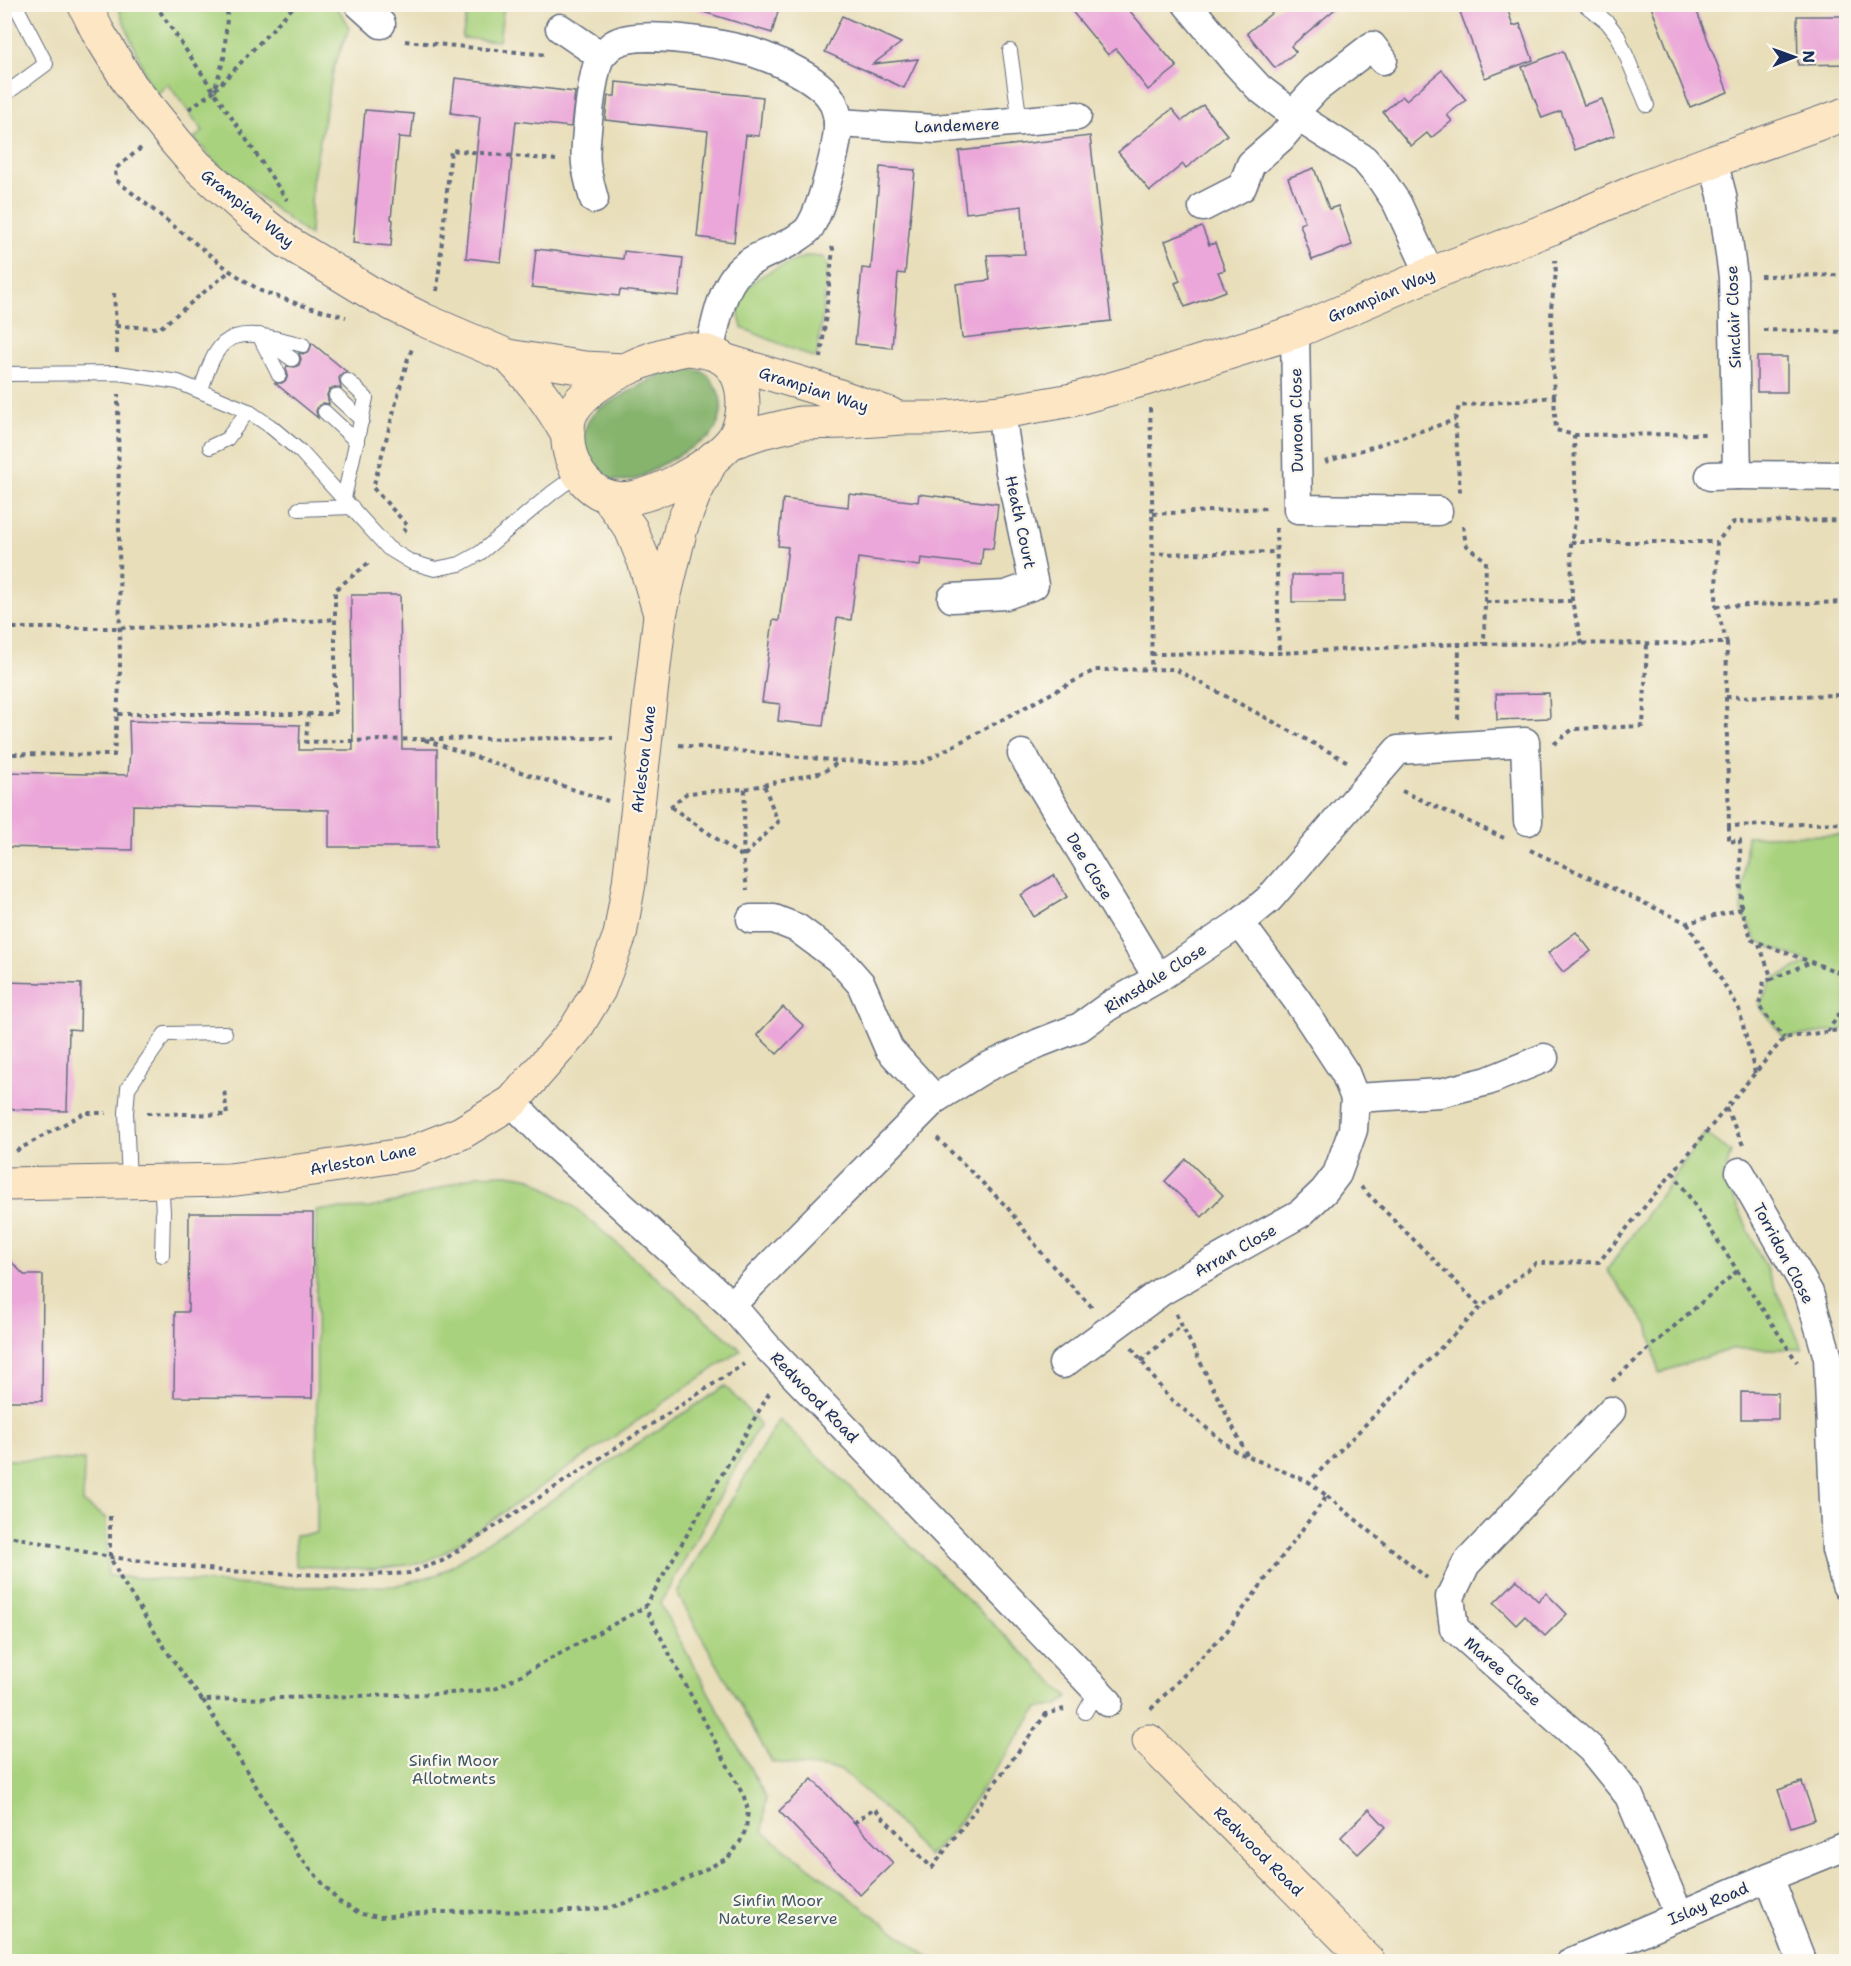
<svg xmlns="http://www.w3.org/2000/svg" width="1851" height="1966" viewBox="0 0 1851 1966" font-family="'Shantell Sans',sans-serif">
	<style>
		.green { fill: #a9d27e; stroke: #62806e; stroke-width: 1.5 }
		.forest { fill: #86b46d; stroke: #507266; stroke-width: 1.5 }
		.building { fill: #eba7d9 }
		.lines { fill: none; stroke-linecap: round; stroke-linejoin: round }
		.lane-casing { stroke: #636c7e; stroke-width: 16 }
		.street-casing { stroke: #636c7e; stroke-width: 31 }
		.secondary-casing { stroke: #636c7e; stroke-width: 35 }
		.path { stroke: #636c7e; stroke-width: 4; stroke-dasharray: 4.5 4.5; stroke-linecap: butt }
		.lane { stroke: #fff; stroke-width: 14 }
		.street { stroke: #fff; stroke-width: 28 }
		.secondary { stroke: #fce6c4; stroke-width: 33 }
		.labels { text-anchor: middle; stroke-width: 4.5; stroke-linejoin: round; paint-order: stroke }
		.street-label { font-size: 16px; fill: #1b2f5e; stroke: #fbf7ec }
		.park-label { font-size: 16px; fill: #3e5866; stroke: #fbf7ec }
	</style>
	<rect width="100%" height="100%" fill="#fbf7ec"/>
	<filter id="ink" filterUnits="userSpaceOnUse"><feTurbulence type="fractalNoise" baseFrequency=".0167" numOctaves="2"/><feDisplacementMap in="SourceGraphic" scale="12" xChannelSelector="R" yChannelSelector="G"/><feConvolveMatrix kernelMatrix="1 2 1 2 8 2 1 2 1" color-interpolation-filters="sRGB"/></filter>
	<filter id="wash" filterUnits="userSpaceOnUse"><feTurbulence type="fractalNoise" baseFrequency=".008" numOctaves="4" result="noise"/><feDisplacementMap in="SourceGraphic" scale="24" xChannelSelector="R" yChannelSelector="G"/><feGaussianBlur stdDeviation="1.35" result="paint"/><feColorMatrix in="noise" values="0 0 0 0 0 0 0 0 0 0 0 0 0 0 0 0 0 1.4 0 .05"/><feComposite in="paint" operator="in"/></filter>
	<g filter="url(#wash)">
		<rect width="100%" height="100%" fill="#e8deba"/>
		<g class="green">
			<polygon points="117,5 334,5 344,17 349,29 334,66 312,182 310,236 215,162 194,138 203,131 168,84 157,94 150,86"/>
			<polygon points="469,5 504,5 499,41 462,38"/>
			<path d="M807,256L822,257L826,261L828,269L817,356L814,358L742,328C741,322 738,315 739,309C741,276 782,267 807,256Z"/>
			<polygon points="1846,835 1846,1029 1784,1038 1759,1006 1772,979 1810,962 1757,942 1741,909 1747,836"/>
			<polygon points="1705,1133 1731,1152 1724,1177 1803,1349 1731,1349 1659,1373 1649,1328 1607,1270"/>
			<polygon points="508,1174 531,1178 572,1205 741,1350 445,1552 423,1563 374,1569 296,1566 295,1535 317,1533 316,1210 370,1208 418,1196 477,1175"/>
			<polygon points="725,1386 760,1424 660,1604 766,1797 763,1832 931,1959 930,1961 5,1961 5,1460 84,1460 83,1503 106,1518 108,1576 280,1587 394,1586 439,1574"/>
			<path d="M779,1419L1068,1696C1061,1707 1050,1707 1038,1708L952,1832L928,1857L888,1812L841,1770L772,1762L677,1593Z"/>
		</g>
		<path class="forest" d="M671,368C682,368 694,367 705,373C709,375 711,380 714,384C726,403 723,420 710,437L639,478C593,494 564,441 598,409Z"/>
		<g id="blocks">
			<g class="building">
				<polygon points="698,4 780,4 772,33 697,10"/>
				<polygon points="1066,4 1124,4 1177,67 1148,90 1116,49 1108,55"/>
				<polygon points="1283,4 1341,4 1291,46 1296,52 1275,68 1247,33"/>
				<polygon points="1457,4 1506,4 1513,26 1520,24 1533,60 1485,78"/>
				<polygon points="1650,4 1694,4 1728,92 1690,107"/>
				<polygon points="842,16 901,43 873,64 918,59 904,88 825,52"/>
				<polygon points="1797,16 1846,16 1846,64 1798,65"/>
				<polygon points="1563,51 1584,105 1602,99 1615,135 1575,150 1561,111 1542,118 1522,67"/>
				<polygon points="1442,70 1466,100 1447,115 1452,121 1431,138 1427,133 1411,146 1383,112 1402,96 1406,100"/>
				<polygon points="455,78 575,92 571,127 516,121 501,262 466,258 480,117 451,113"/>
				<polygon points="616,82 763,97 759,136 746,135 734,242 697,237 708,131 605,120 608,96 615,96"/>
				<polygon points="1203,105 1227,135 1186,168 1183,164 1150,191 1118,152 1172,109 1182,121"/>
				<polygon points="365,110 414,114 411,138 399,137 391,219 393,220 391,246 353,243"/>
				<polygon points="1090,136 1111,321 962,338 956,284 990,280 987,255 1025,254 1022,206 966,213 959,151"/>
				<polygon points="880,167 915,170 905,274 898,273 892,348 855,344 862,268 871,269"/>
				<polygon points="1314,168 1329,209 1338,206 1352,245 1312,260 1300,224 1305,222 1288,178"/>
				<polygon points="1202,227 1209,245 1215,243 1225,270 1218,272 1226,291 1185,307 1175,283 1180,281 1165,241"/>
				<polygon points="536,249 623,259 624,251 683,258 679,296 620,290 619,296 532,287"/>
				<polygon points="312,343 347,372 342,374 339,378 341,389 334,387 329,390 327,395 329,404 323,403 318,406 316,411 318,418 275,383 282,383 286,380 288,375 286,368 287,366 295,367 299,365 301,359 299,353 305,354 309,352"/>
				<rect x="1757" y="357" width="30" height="35"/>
				<polygon points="849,494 918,502 919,494 998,504 993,549 983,548 981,565 921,558 920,566 858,558 851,620 837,618 823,726 778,721 780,704 762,702 773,620 779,621 788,547 778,546 783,499 848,507"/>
				<rect x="1292" y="575" width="52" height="27"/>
				<polygon points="351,595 400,595 402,749 437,749 437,847 329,847 329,810 133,805 132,850 4,847 4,772 128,775 130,752 129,721 300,725 299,750 353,750"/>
				<polygon points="1549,693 1550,718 1497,720 1496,694"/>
				<polygon points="1054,875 1067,897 1034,917 1021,895"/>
				<polygon points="1576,932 1591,951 1563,972 1548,953"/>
				<polygon points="4,982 81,984 80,1030 69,1029 67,1111 4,1109"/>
				<polygon points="783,1007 804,1026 777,1054 757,1035"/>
				<polygon points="1186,1159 1223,1195 1202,1217 1165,1181"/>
				<polygon points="189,1213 313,1213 312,1398 174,1397 175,1312 188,1312"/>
				<polygon points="4,1254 24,1275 43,1275 42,1401 4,1401"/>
				<polygon points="1741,1392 1778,1393 1778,1419 1741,1419"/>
				<polygon points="1517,1580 1538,1601 1546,1593 1567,1614 1545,1636 1525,1616 1516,1625 1494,1603"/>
				<polygon points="812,1779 893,1863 860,1895 779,1811"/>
				<polygon points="1802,1782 1815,1819 1791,1827 1778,1790"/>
				<polygon points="1369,1809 1386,1827 1358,1854 1341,1837"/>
			</g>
		</g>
	</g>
	<g filter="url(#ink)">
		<use href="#blocks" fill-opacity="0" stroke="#636c7e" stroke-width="1.5"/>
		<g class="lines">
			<defs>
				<g id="lane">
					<polyline points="1584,4 1607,22 1618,36 1647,105"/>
					<polyline points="1010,51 1020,122"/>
					<polyline points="4,95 46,64 15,4"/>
					<polyline points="259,335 279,375"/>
					<polyline points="263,338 292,359"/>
					<polyline points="4,374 118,373 178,382 248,411 270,426 301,452 388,548 411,562 435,569 460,564 480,553 552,493 578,474"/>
					<path d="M201,390C206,375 212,354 224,343C244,326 280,340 303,345"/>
					<polyline points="336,396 362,420"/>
					<polyline points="325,412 357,442"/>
					<polyline points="210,447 227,439 248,411"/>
					<polyline points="344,498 366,398 348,381"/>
					<polyline points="299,509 352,507"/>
					<polyline points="161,1180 163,1212 162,1255"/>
					<polyline points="129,1181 126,1113 128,1088 165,1034 225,1033"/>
					<polyline points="1085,1712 1097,1691"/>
				</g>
				<g id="street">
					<polyline points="359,4 381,24"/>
					<polyline points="1187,4 1235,62 1259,88 1293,114 1364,159 1381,179 1397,203 1430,274"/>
					<polyline points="560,28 601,56"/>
					<polyline points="1293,114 1316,89 1372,46 1383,60"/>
					<polyline points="838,123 936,129 1077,116"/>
					<polyline points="1713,161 1722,195 1733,277 1737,475 1846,476"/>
					<path d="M594,199C591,188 587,175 586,164C584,147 592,69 601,56C604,53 610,46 614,44C639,28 723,44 752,52C776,60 825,80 834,105C836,110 838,117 838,123C839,142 822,206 812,223C810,228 805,233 800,236C782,250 758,253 741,269C721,287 715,327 709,353"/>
					<polyline points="1203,207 1242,187 1251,164 1281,138 1298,118"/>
					<polyline points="1295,332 1298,509 1438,511"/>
					<polyline points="1710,476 1737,475"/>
					<polyline points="952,598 1006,595 1034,585 1009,467 1001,412"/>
					<polyline points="1022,754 1158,978"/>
					<polyline points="751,919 774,919 797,928 839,959 861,984 889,1049 935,1099"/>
					<polyline points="1355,1098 1440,1093 1488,1081 1544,1058"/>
					<polyline points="512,1102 547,1138 731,1305 768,1348 1108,1702"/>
					<polyline points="1740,1172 1809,1293 1828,1358 1836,1550 1846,1585"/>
					<polyline points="731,1305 935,1099 985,1068 1039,1043 1080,1027 1109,1006 1158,978 1240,923 1269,899 1398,750 1525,742 1528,821"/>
					<polyline points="1063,1364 1162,1291 1301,1213 1324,1191 1337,1174 1353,1130 1355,1098 1345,1073 1297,1000 1240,923"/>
					<polyline points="1611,1411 1466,1564 1450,1597 1454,1628 1591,1749 1629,1796 1679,1915"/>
					<polyline points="1769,1877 1802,1962"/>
					<polyline points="1571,1962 1769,1877 1846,1846"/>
				</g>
				<g id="secondary">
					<polyline points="84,4 98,32 131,86 176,142 197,166 253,216 287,242 376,296 424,320 508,356 585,368 624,370"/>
					<path d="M687,349C700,350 715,352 726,361C748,379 748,424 729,444C709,466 660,494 630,498C592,504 565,466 568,431C568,424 569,416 573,410C592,379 653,355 687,349Z"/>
					<path d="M508,356C534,383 549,402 567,434"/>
					<polyline points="727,361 817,388 890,414"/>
					<polyline points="730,443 762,432 800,423 848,422 901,418 935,418 1001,412 1072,400 1142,380 1295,332 1430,274 1552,228 1640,189 1713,161 1846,114"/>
					<polyline points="607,496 631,529 644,561 660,614"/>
					<polyline points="4,1184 229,1180 313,1169 408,1154 461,1133 512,1102 575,1030 599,990 620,935 629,883 660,615 681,528 694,495 713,458"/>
					<polyline points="1149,1741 1369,1962"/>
				</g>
			</defs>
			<use href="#lane" class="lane-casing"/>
			<use href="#street" class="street-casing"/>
			<use href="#secondary" class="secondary-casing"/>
			<g class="path">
				<polyline points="155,4 287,200"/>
				<polyline points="405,41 547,55"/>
				<polyline points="215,90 296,4"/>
				<polyline points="189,109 214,91 224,58 228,4"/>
				<polyline points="141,148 115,169 116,180 230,271 261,291 301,305 346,317"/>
				<polyline points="1760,276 1846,275"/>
				<polyline points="437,291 451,150 556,160"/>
				<polyline points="114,293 116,326"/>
				<polyline points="1763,330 1846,332"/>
				<polyline points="117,353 116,326 160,328 230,271"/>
				<polyline points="821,358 833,249 832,246"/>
				<polyline points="1554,397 1551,308 1556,273 1555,260"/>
				<path d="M1150,408C1153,495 1153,581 1151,668"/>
				<polyline points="1325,462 1455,420"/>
				<polyline points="1460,492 1455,420 1459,406 1554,397 1556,430 1574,435 1708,434"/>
				<polyline points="1153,514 1268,508"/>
				<polyline points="1463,526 1466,545 1486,561 1484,644"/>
				<polyline points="1276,528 1279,653"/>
				<polyline points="403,531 408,526 373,488 408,358 413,347"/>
				<polyline points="1571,542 1717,542"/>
				<polyline points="1151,554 1276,552"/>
				<polyline points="1572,601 1571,542 1576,518 1574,435"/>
				<polyline points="1486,602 1572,601 1582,644"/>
				<polyline points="1716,606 1846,602"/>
				<path d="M4,628C115,628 226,629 335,619"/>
				<polyline points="1727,643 1726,697 1729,826 1846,823"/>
				<polyline points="1151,654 1279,653 1459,644 1727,643 1716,606 1717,542 1734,522 1846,520"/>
				<polyline points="1726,697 1846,695"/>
				<polyline points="118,714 308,714 306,742 421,739 613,738"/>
				<polyline points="308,714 335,714 335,590 371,561"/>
				<polyline points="1458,719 1459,644"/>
				<polyline points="425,740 608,801"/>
				<polyline points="1554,744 1573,729 1643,726 1647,644"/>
				<polyline points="679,745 841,761 919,764 1095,670 1175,669 1350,763"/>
				<polyline points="4,754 114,755 120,672 118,394"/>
				<polyline points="745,789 743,857 747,890"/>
				<polyline points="1402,791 1504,838"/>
				<polyline points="670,807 687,793 745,789 823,772 841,761"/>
				<polyline points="671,807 743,857 778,822 764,785"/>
				<polyline points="1729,826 1729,842 1740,840 1741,909"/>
				<polyline points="1530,850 1687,923 1741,909 1752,940 1846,975"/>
				<polyline points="1687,923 1739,1009 1755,1073"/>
				<polyline points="1759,944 1772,979 1811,962"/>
				<polyline points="1772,979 1764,981 1759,1006 1784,1038"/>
				<polyline points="1827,1032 1846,1004"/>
				<polyline points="1726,1108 1743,1145"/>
				<polyline points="147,1113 227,1115 224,1089"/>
				<polyline points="937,1138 1007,1207 1047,1260 1092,1307"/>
				<polyline points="16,1151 84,1113 106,1113"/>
				<polyline points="1673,1172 1797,1362"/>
				<polyline points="1361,1187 1481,1307"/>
				<polyline points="1176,1314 1247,1455"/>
				<polyline points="1132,1348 1167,1396 1235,1451 1309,1482"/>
				<polyline points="1141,1361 1182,1325"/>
				<polyline points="1612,1381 1737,1271"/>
				<polyline points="1327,1496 1427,1578"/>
				<polyline points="110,1516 110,1557 121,1579 170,1656 202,1700 437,1694 478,1691 497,1688 645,1607 771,1390"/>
				<polyline points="4,1535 110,1557 224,1571 351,1576 409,1573 442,1561 744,1364"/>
				<polyline points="203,1700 299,1856 338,1901 361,1914 380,1917 434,1912 578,1911 612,1907 660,1892 728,1858 740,1842 746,1829 748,1810 744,1797 645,1607"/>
				<polyline points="1151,1709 1227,1631 1327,1496 1309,1482 1481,1307 1536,1263 1599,1262 1784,1038 1846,1029"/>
				<polyline points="854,1823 874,1808 932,1868 1046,1714 1064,1709"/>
			</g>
			<use href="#lane" class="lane"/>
			<use href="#street" class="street"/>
			<use href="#secondary" class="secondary"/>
		</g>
	</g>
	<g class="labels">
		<g class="street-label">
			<text transform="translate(957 125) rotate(-2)" y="6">Landemere</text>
			<text transform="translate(248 208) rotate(39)" y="6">Grampian Way</text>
			<text transform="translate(1381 295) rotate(-23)" y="6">Grampian Way</text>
			<text transform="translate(1733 317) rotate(-92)" y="6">Sinclair Close</text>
			<text transform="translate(814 389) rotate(18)" y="6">Grampian Way</text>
			<text transform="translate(1296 420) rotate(-91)" y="6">Dunoon Close</text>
			<text transform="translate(1021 522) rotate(78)" y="6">Heath Court</text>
			<text transform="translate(643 759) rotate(-83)" y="6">Arleston Lane</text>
			<text transform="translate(1090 866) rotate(59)" y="6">Dee Close</text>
			<text transform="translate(1155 978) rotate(-32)" y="6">Rimsdale Close</text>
			<text transform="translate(363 1159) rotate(-11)" y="6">Arleston Lane</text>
			<text transform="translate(1235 1250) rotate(-29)" y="6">Arran Close</text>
			<text transform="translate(1784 1253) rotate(62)" y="6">Torridon Close</text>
			<text transform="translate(815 1397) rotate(46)" y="6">Redwood Road</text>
			<text transform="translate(1503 1671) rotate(41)" y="6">Maree Close</text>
			<text transform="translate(1259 1851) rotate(45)" y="6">Redwood Road</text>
			<text transform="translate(1708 1903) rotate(-23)" y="6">Islay Road</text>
		</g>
		<g class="park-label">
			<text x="454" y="1766">Sinfin Moor<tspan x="454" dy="18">Allotments</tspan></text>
			<text x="778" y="1906">Sinfin Moor<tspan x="778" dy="18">Nature Reserve</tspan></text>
		</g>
	</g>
	<rect width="1851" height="1966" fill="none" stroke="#fbf7ec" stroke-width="24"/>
	<g transform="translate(1794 57) rotate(89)" stroke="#fbf7ec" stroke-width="4.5" paint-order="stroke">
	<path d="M0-4.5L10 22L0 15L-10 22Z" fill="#1b2f5e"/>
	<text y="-9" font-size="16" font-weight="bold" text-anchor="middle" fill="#1b2f5e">N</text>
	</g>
</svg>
